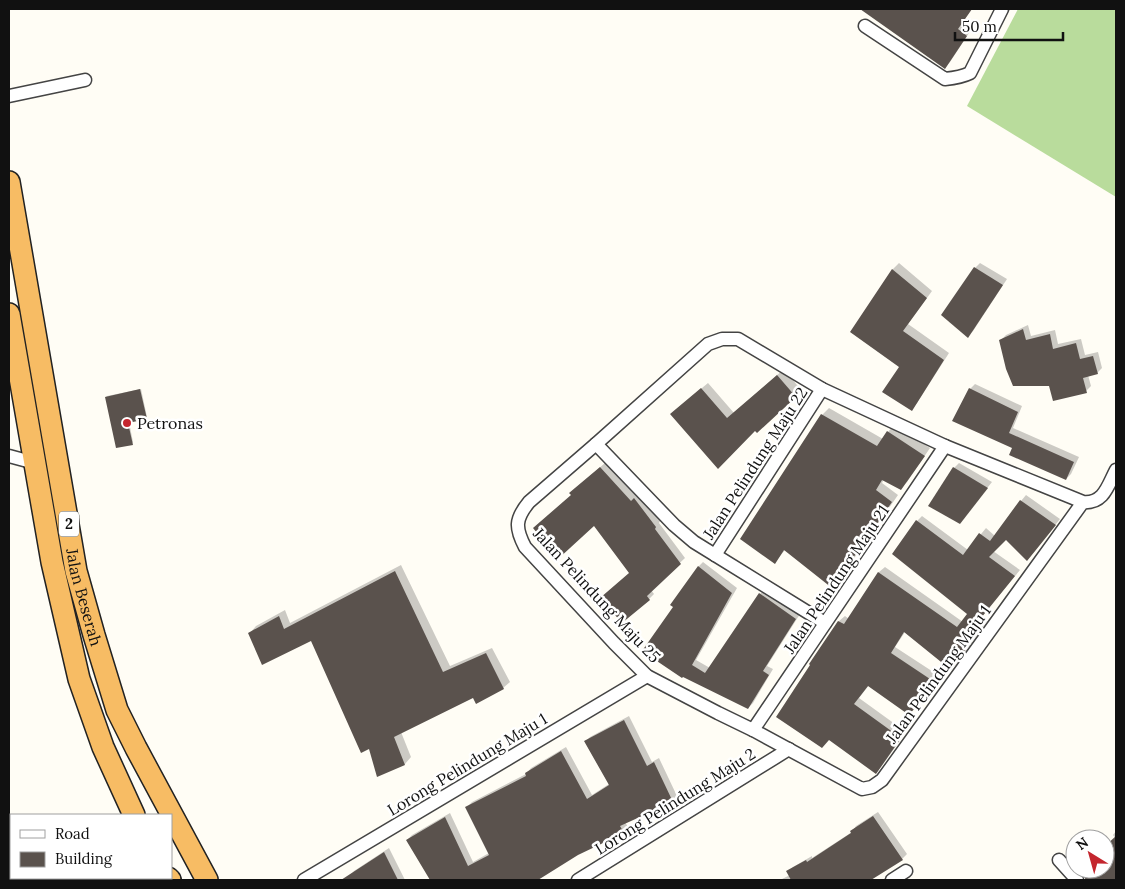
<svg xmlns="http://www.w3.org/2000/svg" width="1125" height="889" viewBox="0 0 1125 889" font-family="Lora,serif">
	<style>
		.forest { fill: #b9dc9c }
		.shadow { fill: #0003 }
		.building { fill: #5a524d }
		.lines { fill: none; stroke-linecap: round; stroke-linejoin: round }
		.minor-casing { stroke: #444; stroke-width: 15 }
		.trunk-casing { stroke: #222; stroke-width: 24 }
		.minor { stroke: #fff; stroke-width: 12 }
		.trunk { stroke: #f7bc64; stroke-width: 21 }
		.poi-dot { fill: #c4262e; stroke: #fff; stroke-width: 2 }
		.labels { text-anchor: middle; stroke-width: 5; stroke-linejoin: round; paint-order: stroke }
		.shield { fill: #fff; stroke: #585858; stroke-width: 1 }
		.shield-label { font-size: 15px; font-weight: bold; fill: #111 }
		.poi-label { font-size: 16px; fill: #111; stroke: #fff; text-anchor: start }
		.street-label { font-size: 16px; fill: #111; stroke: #fff }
	</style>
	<rect width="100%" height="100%" fill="#fffdf5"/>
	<polygon class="forest" points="1018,9 1116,9 1116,197 967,106"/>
	<g class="shadow">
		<polygon points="872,9 972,9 962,23 971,30 950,62 945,67 868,13"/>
		<polygon points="899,263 932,291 908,324 949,353 917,403 911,409 901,367 851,332 893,269"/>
		<polygon points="980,263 1007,279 973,331 968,336 975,268"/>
		<polygon points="1028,325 1031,336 1055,330 1058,344 1081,339 1085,355 1098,352 1102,368 1097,373 1088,375 1091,386 1086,391 1050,385 1001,340 1006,335"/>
		<polygon points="784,369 801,390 757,432 755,429 678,408 708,383 734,413"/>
		<polygon points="975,384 1022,406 1013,428 1079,457 1071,474 1066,479 1014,447 970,389"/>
		<polygon points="141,389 147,417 129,422 133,442 132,444 106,397 107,396"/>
		<polygon points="829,408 883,439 888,432 894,425 930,448 907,482 900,488 884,479 882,483 898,495 839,580 832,587 785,550 775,562 742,538 822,415"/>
		<polygon points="605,463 637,497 640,494 660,521 659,523 685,558 651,590 654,594 649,599 631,572 572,495 576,488"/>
		<polygon points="959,463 992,482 960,522 954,468"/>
		<polygon points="1026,495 1060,519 1032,554 1006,539 993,551 1020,570 981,617 987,621 957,663 951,668 905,632 895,647 941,677 914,708 869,685 859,698 906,732 881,767 876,773 811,664 839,621 845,616 849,619 879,572 885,567 963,622 969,614 917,521 922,516 968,550 986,528 995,536 1021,501"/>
		<polygon points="703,562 737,588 696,660 710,668 760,594 765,589 800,614 767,666 773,669 753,703 748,708 683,676 674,607 698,567"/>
		<polygon points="401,565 450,666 492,648 510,682 503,688 474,696 401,732 411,757 405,764 377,775 370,747 311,639 250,633 256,626 285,610 290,623"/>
		<polygon points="629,716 652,762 659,758 677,796 672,801 625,822 628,827 623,832 577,854 535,880 432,880 407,840 412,835 450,813 473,862 489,853 467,807 472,802 526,774 531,768 566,747 592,795 609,784 585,742 590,737"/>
		<polygon points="878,812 907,854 902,859 867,880 780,880 790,875 788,872 793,867 812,856 812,858 852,832 856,826"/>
		<polygon points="1116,831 1116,880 1088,880 1080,869 1105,869 1105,846 1115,838 1113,835"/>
		<polygon points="389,848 405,880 351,880 349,876 354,871"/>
	</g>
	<g class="building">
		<polygon points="860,9 972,9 958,29 967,36 945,69"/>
		<polygon points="974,267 1003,285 968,338 941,315"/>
		<polygon points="892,269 927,298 903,331 944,360 912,411 882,392 899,367 850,332"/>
		<polygon points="1023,329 1026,340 1050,334 1053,349 1076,343 1080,359 1093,356 1098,374 1083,378 1087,393 1053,401 1049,386 1013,386 1006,369 999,340"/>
		<polygon points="777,375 796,397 757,433 755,431 718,469 670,414 701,388 727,418"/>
		<polygon points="969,388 1018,412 1009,433 1074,462 1066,480 1009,455 1012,448 952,421"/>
		<polygon points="140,389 147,419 128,423 133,445 116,448 105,397"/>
		<polygon points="821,414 877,446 887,431 925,456 901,490 882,480 876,490 892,502 832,588 784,550 775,564 740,539"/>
		<polygon points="600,467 631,501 634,498 656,527 655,529 681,564 647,596 650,600 622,623 600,598 629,573 594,526 558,559 533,528 571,495 569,493"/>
		<polygon points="953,467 988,488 960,524 928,506"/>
		<polygon points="1020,500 1056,525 1027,561 1006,540 989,557 1015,576 977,623 982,627 951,670 904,632 891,653 936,683 909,715 868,686 854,704 901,738 876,774 829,740 822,748 776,717 810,665 809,664 838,621 844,624 878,572 957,627 967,614 892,554 916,520 963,555 979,533 990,541"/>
		<polygon points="698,566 732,593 692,665 705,673 759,593 796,619 763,671 769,675 748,709 683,677 682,678 642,651 673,607 670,605"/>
		<polygon points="395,571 443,672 486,653 504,689 476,704 473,698 394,737 405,765 377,777 369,749 361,753 311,641 262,665 248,633 279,616 284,629"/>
		<polygon points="624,720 647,766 654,762 673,802 620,826 624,833 578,855 538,880 430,880 406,840 445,817 468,866 489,855 465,807 526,776 525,773 561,751 587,799 609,785 584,741"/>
		<polygon points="873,816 903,860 871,880 791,880 786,871 806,860 807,862 851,833 850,831"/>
		<polygon points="1116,836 1116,880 1086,880 1083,875 1078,869 1105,869 1105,846"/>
		<polygon points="384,852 398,880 341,880"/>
	</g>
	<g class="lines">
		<defs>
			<g id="minor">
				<path d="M865,26L945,79C955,78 962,77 970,73L1002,9"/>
				<polyline points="9,96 85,80"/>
				<polyline points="596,444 674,525 694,542 825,623"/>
				<polyline points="9,456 35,463"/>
				<path d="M1083,502L882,780L872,787L862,789L753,730L718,713L647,676L614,643L525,547C515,528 515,519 529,502L596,444L708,344L722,339H738L822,389L945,446L1083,502C1104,504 1108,485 1116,470"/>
				<polyline points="715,555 822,389"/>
				<polyline points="753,730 945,446"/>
				<polyline points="1059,860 1077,880"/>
				<polyline points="304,880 647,676"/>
				<polyline points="578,880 789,749"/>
				<polyline points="892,880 906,871"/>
			</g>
			<g id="trunk">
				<path id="s1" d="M9,182L76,571L94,635L117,710L136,748L207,880"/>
				<polyline points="9,314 52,562 79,679 103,747 134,815"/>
				<polyline points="168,878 170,880"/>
			</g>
		</defs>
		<use href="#minor" class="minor-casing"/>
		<use href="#trunk" class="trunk-casing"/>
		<use href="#minor" class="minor"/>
		<use href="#trunk" class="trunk"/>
	</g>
	<circle class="poi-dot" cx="127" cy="423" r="5"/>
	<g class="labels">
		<rect class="shield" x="59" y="511.5" width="20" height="25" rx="4"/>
		<g class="shield-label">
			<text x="69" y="529">2</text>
		</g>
		<g class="poi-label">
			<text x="137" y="429">Petronas</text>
		</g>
		<g class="street-label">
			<text transform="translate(755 463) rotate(-57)" y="6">Jalan Pelindung Maju 22</text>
			<text transform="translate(836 579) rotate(-56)" y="6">Jalan Pelindung Maju 21</text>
			<text transform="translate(597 595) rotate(47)" y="6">Jalan Pelindung Maju 25</text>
			<text dy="6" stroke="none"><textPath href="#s1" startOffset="422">Jalan Beserah</textPath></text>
			<text transform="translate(938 674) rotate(-54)" y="6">Jalan Pelindung Maju 1</text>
			<text transform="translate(467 764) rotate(-31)" y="6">Lorong Pelindung Maju 1</text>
			<text transform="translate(675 801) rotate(-32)" y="6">Lorong Pelindung Maju 2</text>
		</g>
	</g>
	<rect width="1125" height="889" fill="none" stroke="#111111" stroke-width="20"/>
	<rect x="10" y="814" width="162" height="65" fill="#ffffff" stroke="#a0a0a0"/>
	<rect x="20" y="830" width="25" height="8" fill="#ffffff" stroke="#a0a0a0"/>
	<text x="55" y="839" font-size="15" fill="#111111">Road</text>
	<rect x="20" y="852" width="25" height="15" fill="#5a524d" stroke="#a0a0a0"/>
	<text x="55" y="864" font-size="15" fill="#111111">Building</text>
	<g transform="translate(1090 854) rotate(323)"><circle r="24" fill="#ffffff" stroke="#a0a0a0"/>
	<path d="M0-4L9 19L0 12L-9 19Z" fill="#c4262e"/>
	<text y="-8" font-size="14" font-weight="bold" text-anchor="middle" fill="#111111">N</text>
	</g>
	<path d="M955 32v8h108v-8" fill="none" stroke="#111111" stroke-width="2.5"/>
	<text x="962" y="32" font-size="15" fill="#111111" stroke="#ffffff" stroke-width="4" paint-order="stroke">50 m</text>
</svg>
